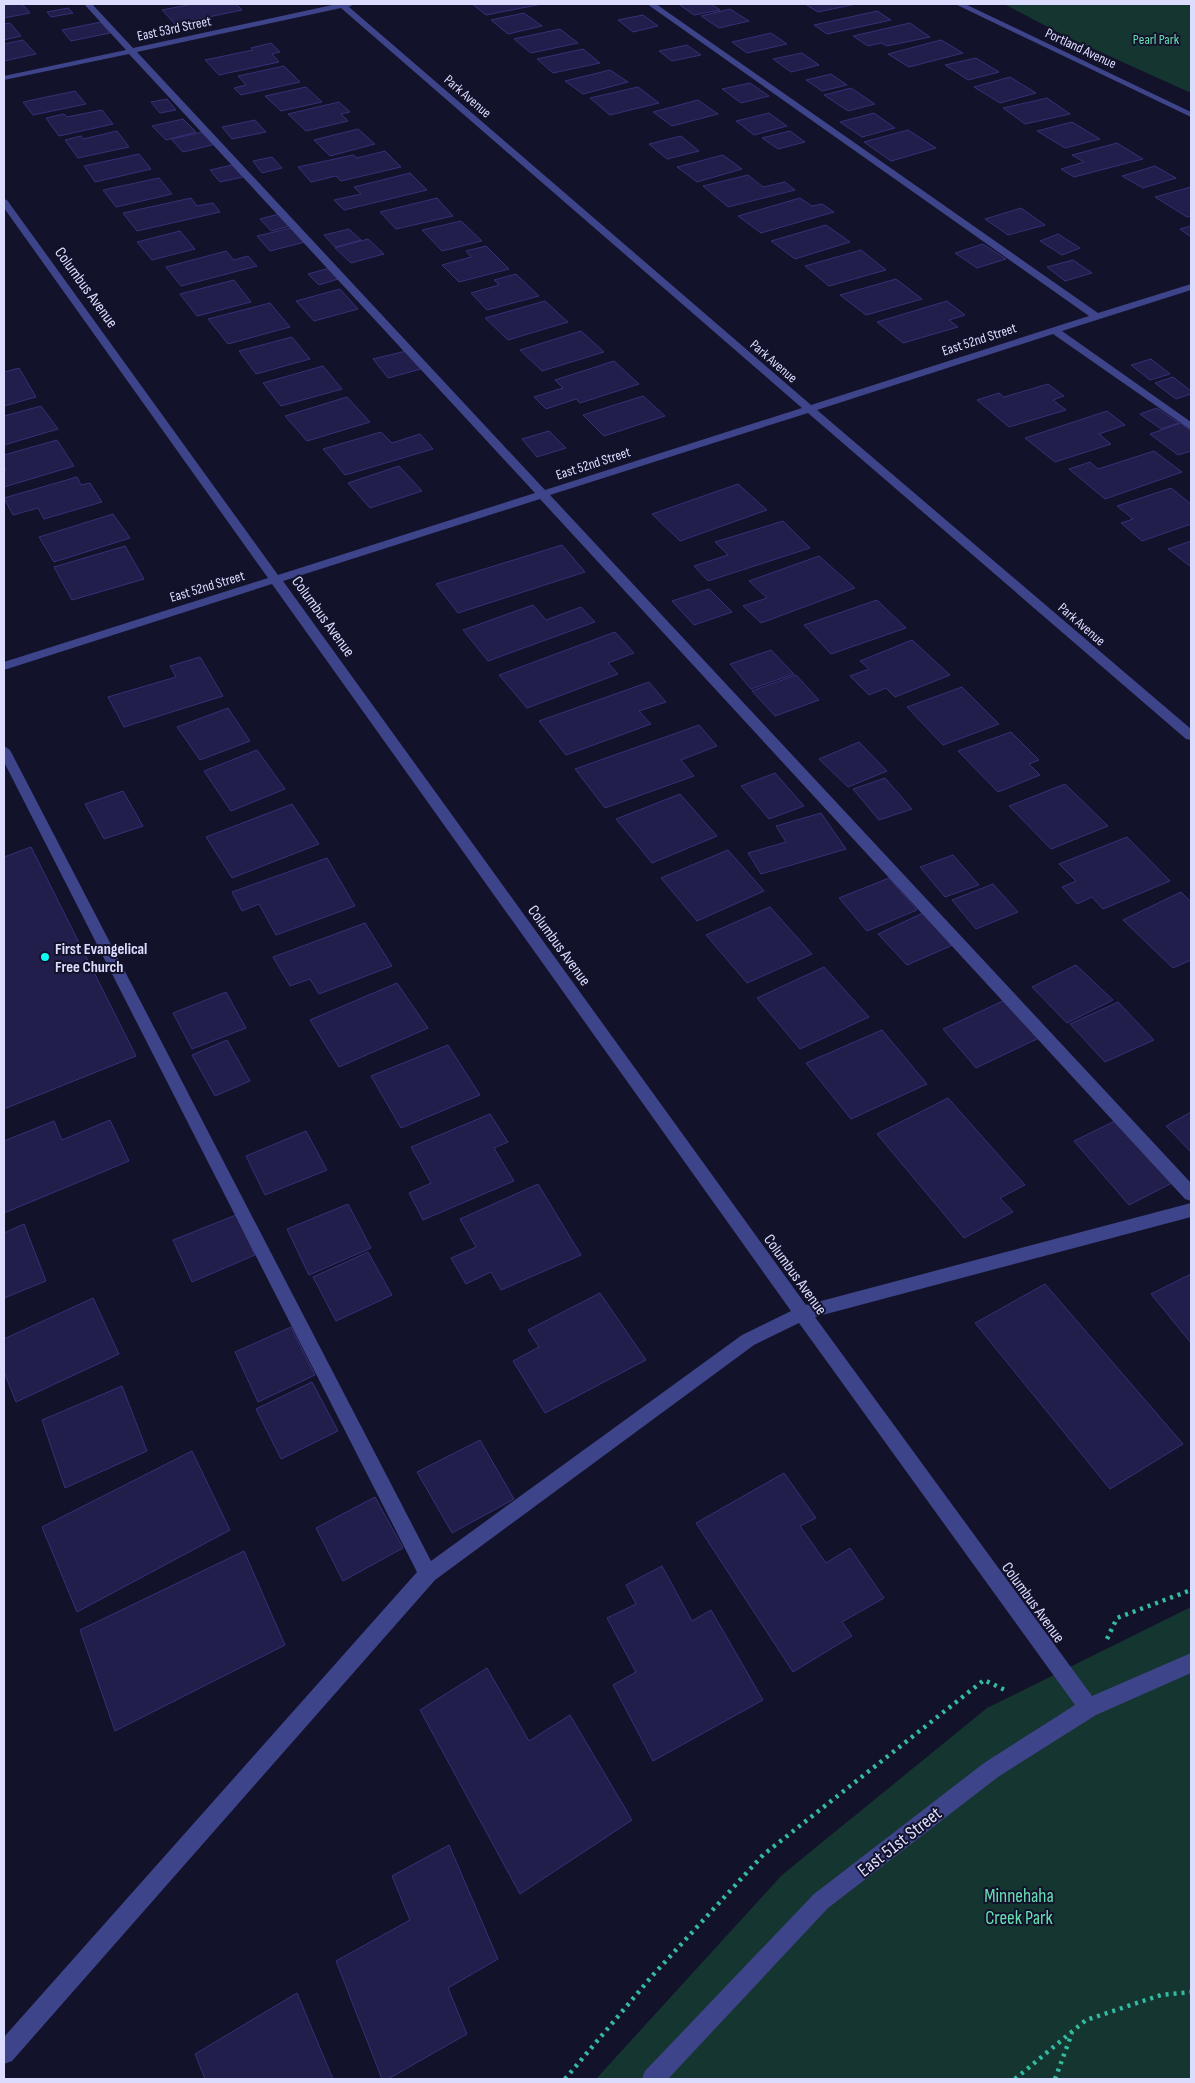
<svg xmlns="http://www.w3.org/2000/svg" width="1195" height="2083" viewBox="0 0 1195 2083" font-family="'Sofia Sans Condensed',sans-serif">
	<style>
		.green { fill: #153530 }
		.building { fill: #211e4c; stroke: #363077 }
		.lines { fill: none; stroke-linecap: round; stroke-linejoin: round }
		.path { stroke: #33bca2; stroke-width: 4.5; stroke-dasharray: 3 5; stroke-linecap: butt }
		.minor { fill: #3e4489; fill-rule: evenodd }
		.poi-dot { fill: #0cfbf5; stroke: #13122b; stroke-width: 2 }
		.labels { text-anchor: middle; stroke-width: 4; stroke-linejoin: round; paint-order: stroke }
		.far-street-label { font-size: 14px; fill: #dcdcfe; stroke: #13122b }
		.far-park-label { font-size: 14px; fill: #67dfb2; stroke: #13122b }
		.street-label { font-size: 16px; fill: #dcdcfe; stroke: #13122b }
		.poi-label { font-size: 16px; font-weight: bold; fill: #dcdcfe; stroke: #13122b; text-anchor: start }
		.near-street-label { font-size: 19px; fill: #dcdcfe; stroke: #13122b }
		.near-park-label { font-size: 19px; fill: #67dfb2; stroke: #13122b }
	</style>
	<rect width="100%" height="100%" fill="#13122b"/>
	<g class="green">
		<polygon points="1004,4 1191,4 1191,93 1065,36"/>
		<polygon points="1191,1607 1191,2079 596,2079 782,1875 987,1708"/>
	</g>
	<g class="building">
		<polygon points="4,4 22,4 30,13 4,18"/>
		<polygon points="193,4 236,4 242,10 175,24 162,10"/>
		<polygon points="472,4 542,4 486,15"/>
		<polygon points="687,4 711,4 720,10 694,15 680,5"/>
		<polygon points="805,4 856,4 818,12"/>
		<polygon points="68,8 73,13 51,17 47,12"/>
		<polygon points="730,9 749,21 719,28 701,16"/>
		<polygon points="877,11 891,20 827,34 814,25"/>
		<polygon points="524,13 542,26 508,34 491,20"/>
		<polygon points="643,15 658,26 633,32 618,20"/>
		<polygon points="101,22 110,33 71,41 62,30"/>
		<polygon points="10,23 21,36 4,40 4,24"/>
		<polygon points="910,23 930,37 887,46 881,43 868,46 853,36"/>
		<polygon points="560,29 578,43 531,53 514,39"/>
		<polygon points="771,33 787,44 747,53 732,42"/>
		<polygon points="23,40 36,54 4,61 4,44"/>
		<polygon points="941,40 963,53 909,67 888,54"/>
		<polygon points="271,43 280,52 272,54 279,62 219,75 205,60 253,50 251,48"/>
		<polygon points="687,45 701,55 672,61 659,51"/>
		<polygon points="583,49 600,63 553,73 537,59"/>
		<polygon points="802,53 819,65 791,72 773,59"/>
		<polygon points="976,58 999,72 968,80 945,65"/>
		<polygon points="284,66 300,82 241,95 234,88 246,85 238,76"/>
		<polygon points="610,70 628,82 583,94 565,81"/>
		<polygon points="831,74 847,85 822,91 806,80"/>
		<polygon points="1010,77 1036,93 1000,103 974,87"/>
		<polygon points="750,83 769,96 741,103 722,89"/>
		<polygon points="306,87 322,102 281,111 265,96"/>
		<polygon points="638,87 659,103 610,115 590,98"/>
		<polygon points="851,88 875,104 848,111 824,95"/>
		<polygon points="75,91 86,104 33,115 23,102"/>
		<polygon points="1047,98 1070,114 1025,124 1003,108"/>
		<polygon points="167,99 176,110 160,113 151,102"/>
		<polygon points="698,100 718,114 672,126 653,112"/>
		<polygon points="339,102 350,112 341,114 348,121 306,131 288,114"/>
		<polygon points="102,110 113,124 59,136 46,118 64,114 67,117"/>
		<polygon points="769,113 787,126 754,135 736,121"/>
		<polygon points="874,113 895,128 862,137 840,122"/>
		<polygon points="183,119 196,132 166,140 152,126"/>
		<polygon points="255,120 266,132 232,139 222,127"/>
		<polygon points="1072,122 1100,139 1065,148 1037,131"/>
		<polygon points="358,129 375,144 330,156 314,140"/>
		<polygon points="908,130 936,148 891,161 864,142"/>
		<polygon points="117,131 129,147 78,158 65,140 81,136 83,139"/>
		<polygon points="790,131 805,142 778,149 762,138"/>
		<polygon points="203,132 216,144 183,152 171,139"/>
		<polygon points="681,136 699,151 667,159 649,144"/>
		<polygon points="1117,143 1143,159 1074,177 1061,169 1084,162 1072,155"/>
		<polygon points="385,151 401,167 341,181 336,176 311,182 298,167 353,155 357,158"/>
		<polygon points="139,154 151,169 95,182 84,166"/>
		<polygon points="723,155 742,169 697,182 677,167"/>
		<polygon points="272,157 282,168 262,173 253,161"/>
		<polygon points="232,165 243,177 220,182 210,170"/>
		<polygon points="1155,166 1176,178 1143,188 1122,176"/>
		<polygon points="410,173 427,190 344,210 334,200 361,194 354,187"/>
		<polygon points="748,175 763,187 785,182 795,190 728,207 703,186"/>
		<polygon points="159,178 172,194 116,207 103,190"/>
		<polygon points="1191,187 1191,216 1187,217 1155,197"/>
		<polygon points="191,198 197,206 213,203 220,212 137,231 123,213"/>
		<polygon points="437,198 453,216 396,229 380,212"/>
		<polygon points="800,198 812,206 822,204 834,212 761,233 738,216"/>
		<polygon points="1021,208 1045,225 1008,235 985,219"/>
		<polygon points="279,214 290,226 271,231 260,219"/>
		<polygon points="461,221 482,241 442,251 422,230"/>
		<polygon points="826,225 850,242 795,259 771,241"/>
		<polygon points="1191,226 1191,237 1180,229"/>
		<polygon points="291,228 305,242 270,251 257,236"/>
		<polygon points="349,229 361,240 335,247 324,235"/>
		<polygon points="180,231 195,249 152,260 137,242"/>
		<polygon points="1058,234 1080,248 1062,255 1040,241"/>
		<polygon points="368,239 384,254 351,263 335,248"/>
		<polygon points="983,244 1006,259 977,268 955,253"/>
		<polygon points="486,246 509,269 459,282 442,265 471,257 466,251"/>
		<polygon points="861,250 886,270 829,286 805,266"/>
		<polygon points="226,251 234,260 248,256 257,266 181,286 166,267"/>
		<polygon points="1073,260 1092,273 1065,281 1047,267"/>
		<polygon points="330,268 341,278 319,285 308,274"/>
		<polygon points="516,274 539,296 487,310 471,293 499,285 494,280"/>
		<polygon points="896,279 922,299 866,315 840,295"/>
		<polygon points="234,280 251,302 197,316 180,294"/>
		<polygon points="340,289 358,309 314,321 296,301"/>
		<polygon points="545,301 568,322 508,340 485,318"/>
		<polygon points="947,301 965,315 949,320 958,327 903,343 877,322"/>
		<polygon points="270,303 290,327 228,344 208,319"/>
		<polygon points="581,331 604,352 542,371 520,350"/>
		<polygon points="292,337 310,359 256,374 239,351"/>
		<polygon points="406,351 421,369 388,378 373,359"/>
		<polygon points="1151,359 1170,374 1150,380 1131,365"/>
		<polygon points="614,361 639,384 580,403 576,399 546,409 534,397 563,388 555,380"/>
		<polygon points="323,366 342,389 281,406 263,383"/>
		<polygon points="19,368 36,397 4,406 4,372"/>
		<polygon points="1173,377 1191,391 1191,394 1176,399 1155,383"/>
		<polygon points="1048,384 1064,396 1053,400 1066,410 1009,427 977,400 999,393 1004,397"/>
		<polygon points="643,396 665,416 604,436 583,415"/>
		<polygon points="347,397 370,422 307,441 285,416"/>
		<polygon points="41,406 58,429 4,445 4,416"/>
		<polygon points="1157,408 1179,423 1161,429 1140,414"/>
		<polygon points="1107,411 1125,425 1099,434 1111,444 1055,462 1025,438"/>
		<polygon points="1181,423 1191,431 1191,451 1178,455 1150,434"/>
		<polygon points="549,431 566,448 537,457 522,439"/>
		<polygon points="381,432 392,443 420,434 433,449 345,475 323,449"/>
		<polygon points="57,440 74,466 4,487 4,471 6,470 4,466 4,455"/>
		<polygon points="1154,451 1182,472 1105,499 1069,469 1090,462 1098,469"/>
		<polygon points="399,466 422,491 370,508 348,483"/>
		<polygon points="77,477 81,485 90,483 102,502 44,519 38,508 13,515 4,498"/>
		<polygon points="738,484 767,510 680,541 652,514"/>
		<polygon points="1171,488 1191,504 1191,524 1142,541 1121,523 1133,519 1117,506"/>
		<polygon points="113,514 130,538 54,562 39,537"/>
		<polygon points="783,521 810,548 708,581 694,566 728,555 715,542"/>
		<polygon points="1191,541 1191,567 1168,549"/>
		<polygon points="562,545 585,572 458,613 436,584"/>
		<polygon points="125,546 144,579 72,600 54,567"/>
		<polygon points="819,556 855,588 761,623 743,606 767,598 749,581"/>
		<polygon points="709,589 732,612 694,625 672,601"/>
		<polygon points="877,600 906,628 831,654 804,625"/>
		<polygon points="533,605 546,620 581,607 595,622 488,661 463,630"/>
		<polygon points="615,632 634,653 608,663 618,674 527,708 499,675"/>
		<polygon points="912,640 950,675 895,697 886,688 869,695 850,676 869,669 860,661"/>
		<polygon points="771,650 794,674 751,689 730,664"/>
		<polygon points="200,657 223,696 124,727 108,697 176,677 170,666"/>
		<polygon points="796,675 819,700 775,716 752,691"/>
		<polygon points="649,682 666,702 639,711 651,724 566,755 539,721"/>
		<polygon points="962,687 999,724 943,745 907,707"/>
		<polygon points="228,708 250,741 200,760 177,727"/>
		<polygon points="699,725 717,746 681,760 694,776 605,808 575,769"/>
		<polygon points="1011,732 1039,760 1029,764 1040,775 998,792 958,751"/>
		<polygon points="859,742 887,771 848,787 819,759"/>
		<polygon points="257,750 285,789 231,811 204,771"/>
		<polygon points="775,773 804,806 769,819 741,786"/>
		<polygon points="885,778 912,809 879,820 853,789"/>
		<polygon points="1065,784 1108,826 1051,849 1009,806"/>
		<polygon points="123,791 143,826 104,839 85,804"/>
		<polygon points="680,794 717,836 652,863 616,819"/>
		<polygon points="292,804 319,844 232,878 206,837"/>
		<polygon points="821,813 846,849 761,874 748,853 786,842 776,826"/>
		<polygon points="1127,837 1170,881 1103,909 1092,897 1077,904 1062,887 1076,881 1059,864"/>
		<polygon points="31,847 136,1056 4,1109 4,857"/>
		<polygon points="728,850 764,891 697,921 661,878"/>
		<polygon points="953,855 979,885 945,897 920,867"/>
		<polygon points="327,858 355,906 276,935 259,904 242,911 232,892"/>
		<polygon points="889,878 917,910 867,931 839,898"/>
		<polygon points="993,884 1018,912 976,929 952,900"/>
		<polygon points="1181,892 1191,902 1191,960 1173,968 1123,920"/>
		<polygon points="770,907 812,954 747,983 706,935"/>
		<polygon points="923,913 953,945 907,965 878,934"/>
		<polygon points="365,923 392,966 319,994 310,979 290,986 273,957"/>
		<polygon points="1076,965 1113,1000 1067,1023 1032,987"/>
		<polygon points="824,967 869,1017 800,1049 757,998"/>
		<polygon points="397,983 428,1028 339,1067 310,1020"/>
		<polygon points="226,992 246,1028 192,1049 173,1013"/>
		<polygon points="1007,999 1041,1037 976,1068 943,1029"/>
		<polygon points="1118,1002 1154,1040 1105,1062 1070,1024"/>
		<polygon points="882,1030 927,1084 851,1119 806,1063"/>
		<polygon points="227,1040 250,1081 215,1096 192,1055"/>
		<polygon points="448,1045 480,1095 401,1128 371,1076"/>
		<polygon points="948,1098 1025,1185 1000,1198 1013,1212 964,1238 877,1134"/>
		<polygon points="1191,1112 1191,1152 1166,1126"/>
		<polygon points="490,1114 508,1142 494,1148 514,1181 423,1220 409,1193 431,1183 411,1147"/>
		<polygon points="110,1120 129,1161 4,1213 4,1141 54,1121 62,1140"/>
		<polygon points="1117,1120 1174,1182 1129,1205 1074,1141"/>
		<polygon points="306,1131 327,1170 265,1195 246,1156"/>
		<polygon points="538,1184 581,1255 501,1290 491,1272 466,1284 451,1258 476,1247 460,1219"/>
		<polygon points="348,1204 371,1248 309,1275 287,1229"/>
		<polygon points="236,1215 255,1255 192,1282 173,1240"/>
		<polygon points="24,1224 46,1281 4,1298 4,1233"/>
		<polygon points="368,1252 392,1295 336,1321 313,1277"/>
		<polygon points="1191,1274 1191,1343 1151,1294"/>
		<polygon points="1045,1284 1183,1444 1110,1489 975,1323"/>
		<polygon points="600,1293 646,1360 545,1413 513,1361 539,1347 528,1330"/>
		<polygon points="93,1298 119,1354 16,1402 4,1372 4,1339"/>
		<polygon points="291,1327 315,1375 258,1402 235,1352"/>
		<polygon points="312,1382 338,1431 281,1459 256,1409"/>
		<polygon points="122,1386 147,1451 65,1488 42,1420"/>
		<polygon points="480,1440 514,1499 452,1533 417,1472"/>
		<polygon points="192,1451 230,1530 77,1612 42,1527"/>
		<polygon points="784,1473 816,1518 800,1526 826,1563 850,1548 884,1598 842,1622 852,1636 793,1672 696,1523"/>
		<polygon points="375,1497 403,1548 343,1581 316,1528"/>
		<polygon points="244,1551 285,1645 115,1731 80,1630"/>
		<polygon points="662,1566 692,1621 711,1610 763,1700 653,1761 613,1685 636,1672 607,1618 636,1604 626,1585"/>
		<polygon points="487,1668 529,1741 570,1715 632,1820 520,1894 420,1710"/>
		<polygon points="449,1845 498,1959 448,1988 467,2034 388,2079 382,2079 336,1961 410,1920 392,1876"/>
		<polygon points="297,1993 333,2079 205,2079 195,2054"/>
	</g>
	<g class="lines">
		<g class="path">
			<polyline points="1107,1639 1117,1618 1191,1590"/>
			<polyline points="565,2079 653,1975 763,1855 984,1680 1007,1691"/>
			<polyline points="1015,2079 1086,2020 1161,1995 1191,1992"/>
			<polyline points="1055,2079 1072,2033"/>
		</g>
		<g class="minor">
			<path d="M84,4H92L133,48L337,4H354L349,7L811,405L1089,316L647,4H656L1098,313L1191,284V290L1062,331L1191,422V430L1053,334L817,410L1191,729V740L1186,739L808,413L550,495L1191,1183V1201L1185,1199L540,499L283,581L806,1305L1191,1203V1217L815,1317L1092,1696L1191,1653V1673L1096,1715L998,1777L828,1908L668,2079H642L645,2071L814,1894L984,1763L1075,1705L799,1323L754,1345L435,1580L12,2061L4,2064V2037L417,1572L4,762V746L10,750L431,1561L742,1335L791,1311L272,584L4,670V662L268,578L4,208V199L7,200L278,575L535,493L129,54L4,80V76L126,50ZM341,8L802,408L545,490L137,52Z"/>
			<polygon points="955,4 965,4 1191,112 1191,117"/>
		</g>
	</g>
	<circle class="poi-dot" cx="45" cy="957" r="5"/>
	<g class="labels">
		<g class="far-street-label">
			<text transform="translate(174 28) rotate(-12)" y="5">East 53rd Street</text>
			<text transform="translate(1081 48) rotate(25)" y="5">Portland Avenue</text>
			<text transform="translate(468 96) rotate(41)" y="5">Park Avenue</text>
			<text transform="translate(979 339) rotate(-18)" y="5">East 52nd Street</text>
			<text transform="translate(774 361) rotate(41)" y="5">Park Avenue</text>
			<text transform="translate(593 463) rotate(-18)" y="5">East 52nd Street</text>
			<text transform="translate(207 586) rotate(-17)" y="5">East 52nd Street</text>
			<text transform="translate(1082 624) rotate(41)" y="5">Park Avenue</text>
		</g>
		<g class="far-park-label">
			<text x="1156" y="44">Pearl Park</text>
		</g>
		<g class="street-label">
			<text transform="translate(87 287) rotate(54)" y="6">Columbus Avenue</text>
			<text transform="translate(324 616) rotate(54)" y="6">Columbus Avenue</text>
			<text transform="translate(560 945) rotate(54)" y="6">Columbus Avenue</text>
			<text transform="translate(796 1274) rotate(54)" y="6">Columbus Avenue</text>
			<text transform="translate(1034 1602) rotate(54)" y="6">Columbus Avenue</text>
		</g>
		<g class="poi-label">
			<text x="55" y="954">First Evangelical<tspan x="55" dy="18">Free Church</tspan></text>
		</g>
		<g class="near-street-label">
			<text transform="translate(899 1841) rotate(-38)" y="7">East 51st Street</text>
		</g>
		<g class="near-park-label">
			<text x="1019" y="1902">Minnehaha<tspan x="1019" dy="22">Creek Park</tspan></text>
		</g>
	</g>
	<rect width="1195" height="2083" fill="none" stroke="#dcdcfe" stroke-width="10"/>
</svg>
